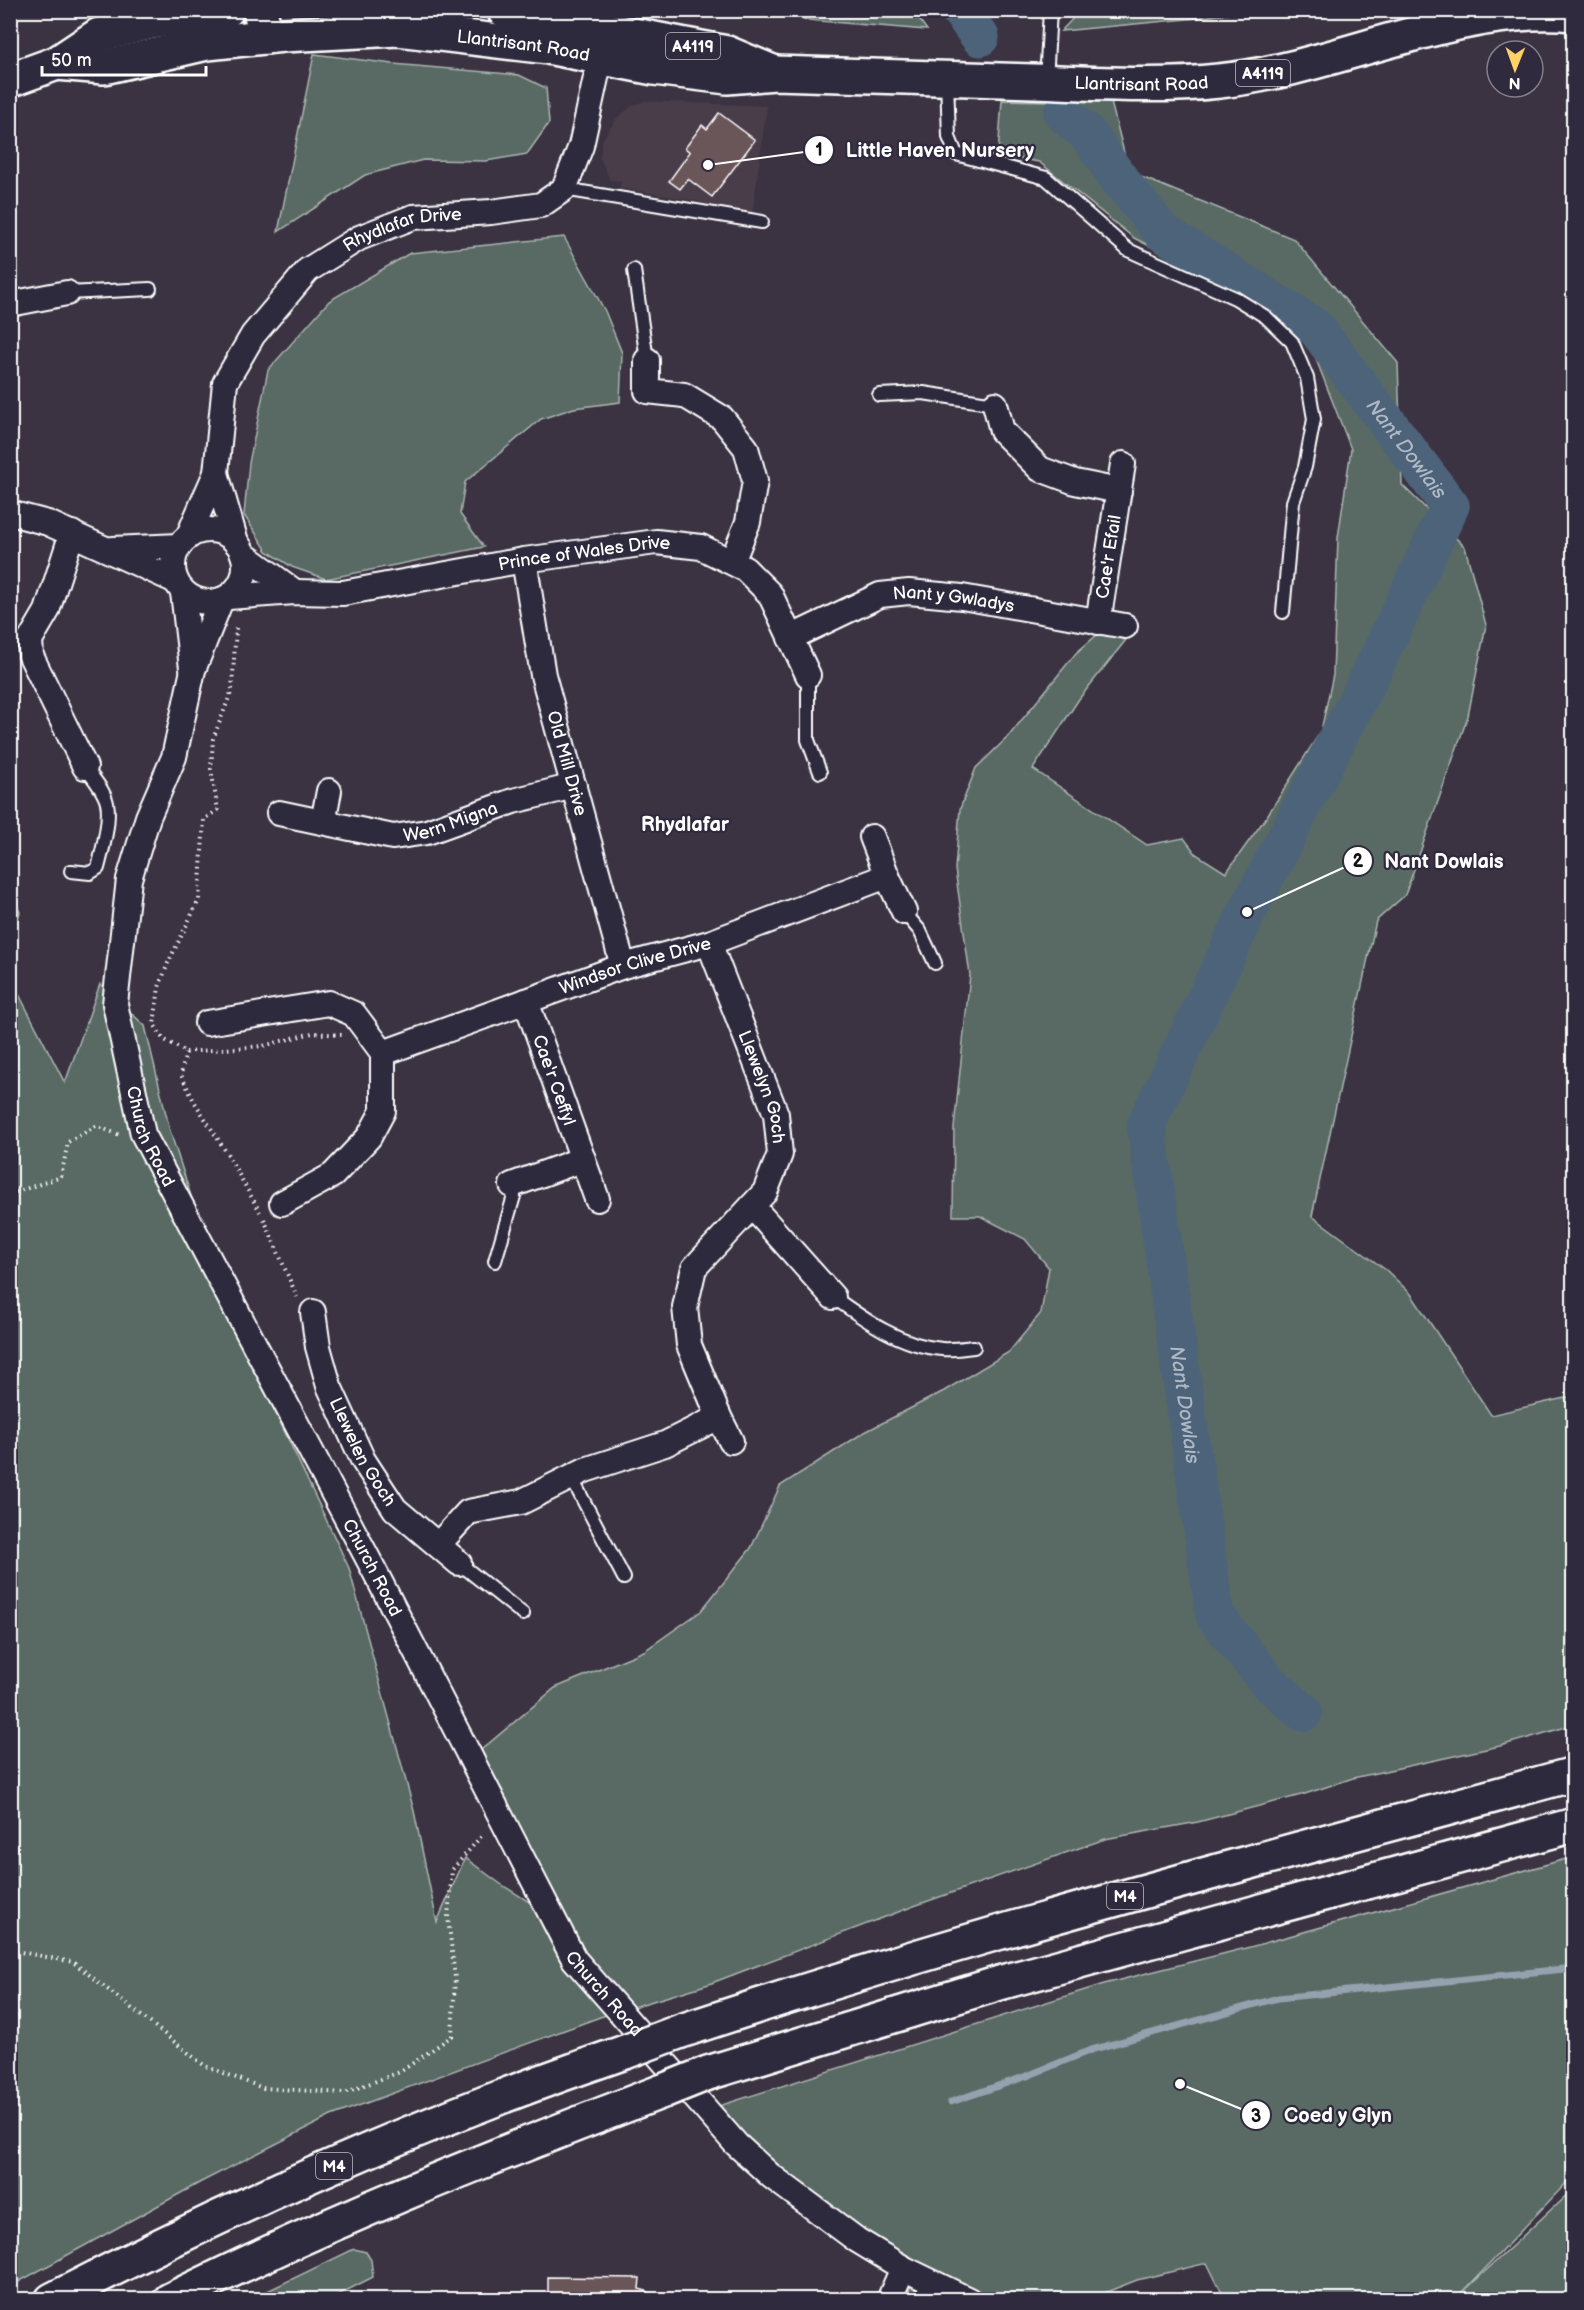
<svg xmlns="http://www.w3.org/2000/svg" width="1584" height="2310" viewBox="0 0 1584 2310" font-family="'Balsamiq Sans',sans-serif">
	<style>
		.built { fill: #493d49 }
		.green { fill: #586b63; stroke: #acb5b1; stroke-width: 1.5 }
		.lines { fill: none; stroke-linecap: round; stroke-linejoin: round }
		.stream { stroke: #95a1af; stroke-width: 7 }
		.river { stroke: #4e637a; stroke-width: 39 }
		.building { fill: #6a5558; stroke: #fff; stroke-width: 1.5 }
		.lane-casing { stroke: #fff; stroke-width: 16 }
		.street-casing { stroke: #fff; stroke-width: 28 }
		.secondary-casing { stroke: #fff; stroke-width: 38 }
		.primary-casing { stroke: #fff; stroke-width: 38 }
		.highway-casing { stroke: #fff; stroke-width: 38 }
		.path { stroke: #fff; stroke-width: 4; stroke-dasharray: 1.5 4.5; stroke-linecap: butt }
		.lane { stroke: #2f2a3d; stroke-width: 12 }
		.street { stroke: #2f2a3d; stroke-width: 24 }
		.secondary { stroke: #2f2a3d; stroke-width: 33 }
		.primary { stroke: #2f2a3d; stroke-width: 33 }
		.highway { stroke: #2f2a3d; stroke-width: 33 }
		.highway-bridge-casing { stroke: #fff; stroke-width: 38; stroke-linecap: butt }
		.highway-bridge { stroke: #2f2a3d; stroke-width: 33 }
		.labels { text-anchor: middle; stroke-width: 4.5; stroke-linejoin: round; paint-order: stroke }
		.shield { fill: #2f2a3d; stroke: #c1bfc5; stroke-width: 1.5 }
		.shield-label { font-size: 16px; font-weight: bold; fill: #fff }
		.street-label { font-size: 18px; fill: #fff; stroke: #2f2a3d }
		.water-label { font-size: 20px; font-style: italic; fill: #afb9c3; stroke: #2f2a3d }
		.neighbourhood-label { font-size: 20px; font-weight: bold; fill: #fff; stroke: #2f2a3d }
		.leader { fill: none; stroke: #fff; stroke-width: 2 }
		.callout-dot { fill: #fff; stroke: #2f2a3d; stroke-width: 2 }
		.mark-label { font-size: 18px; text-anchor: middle; font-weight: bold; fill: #111 }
		.callout-label { font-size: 20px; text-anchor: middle; font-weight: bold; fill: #fff; stroke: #2f2a3d; stroke-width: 4.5; stroke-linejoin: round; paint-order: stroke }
	</style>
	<rect width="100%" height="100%" fill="#3b3342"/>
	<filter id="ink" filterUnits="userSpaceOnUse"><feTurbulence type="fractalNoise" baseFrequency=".0167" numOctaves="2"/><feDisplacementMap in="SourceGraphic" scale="12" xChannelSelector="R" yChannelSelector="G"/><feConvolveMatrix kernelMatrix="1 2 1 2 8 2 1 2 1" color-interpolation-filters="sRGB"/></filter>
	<g filter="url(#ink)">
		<polygon class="built" points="644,101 767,106 752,215 691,200 620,188 621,181 610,180 600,158 602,141 616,119 632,106"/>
		<g class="green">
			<polygon points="767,11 913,11 927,30 808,20"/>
			<polygon points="1080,11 1080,10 1244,11 1198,18 1061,31"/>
			<polygon points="314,54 393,64 519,75 546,88 549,123 527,154 486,161 423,160 365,175 278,232"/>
			<polygon points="1002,100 1111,102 1129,172 1294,239 1398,363 1402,485 1465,547 1486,625 1468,716 1405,895 1376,921 1312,1216 1386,1270 1411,1294 1491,1415 1573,1396 1573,1725 1500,1746 1353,1778 1305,1794 1198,1822 1105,1839 914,1906 709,1984 600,2017 331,2116 201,2182 11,2286 10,977 65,1083 100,984 145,1026 170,1131 230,1316 349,1568 414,1811 437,1922 465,1858 502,1885 529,1902 542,1876 475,1755 555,1688 644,1651 701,1611 751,1548 780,1486 863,1433 944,1391 1009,1352 1041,1313 1049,1268 1025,1239 980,1216 953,1216 954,1128 970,975 955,869 960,809 976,768 1008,737 1076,653 1112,622 1129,636 1079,699 1033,769 1147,845 1184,838 1196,854 1226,873 1267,816 1321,731 1333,675 1338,538 1351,449 1307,336 1216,280 1134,238 1039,162 998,155"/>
			<polygon points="564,237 605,311 622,353 620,402 574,408 541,419 465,482 460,514 484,547 326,579 292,567 267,551 244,515 249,463 268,370 329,301 410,253"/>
			<polygon points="11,893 20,912 11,940"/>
			<polygon points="1573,1857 1573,2176 1462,2293 1573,2189 1573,2299 1225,2299 1207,2263 1137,2280 1089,2299 987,2299 924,2272 917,2275 706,2110 1104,1984 1250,1947"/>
			<polygon points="354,2249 366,2252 371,2260 373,2277 330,2299 251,2299"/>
			<polygon points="911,2286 943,2299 905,2300"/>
		</g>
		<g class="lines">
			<g class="stream">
				<polyline points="10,13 15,10"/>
				<polyline points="951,2102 1027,2076 1091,2050 1278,1998 1574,1968"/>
			</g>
			<g class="river">
				<polyline points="960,10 980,37"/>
				<path id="s1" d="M1063,113L1088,134L1116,175L1162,232L1316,328L1450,506L1368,680L1247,912L1146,1125L1215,1616L1268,1682L1303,1712"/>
			</g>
		</g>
		<g class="building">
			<polygon points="719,113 755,140 712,197 688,179 680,189 669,181 690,152 685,148 702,125 707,129"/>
			<polygon points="548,2277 640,2278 639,2289 647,2291 648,2295 645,2300 529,2300 529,2296 548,2297"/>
		</g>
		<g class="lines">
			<defs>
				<g id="lane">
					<polyline points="947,80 949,137 956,154 1046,178 1128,250 1235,298 1266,317 1292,342 1307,378 1314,419 1305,467 1293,502 1283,612"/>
					<polyline points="1046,81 1050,10"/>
					<polyline points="564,189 762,222"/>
					<polyline points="634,270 647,360"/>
					<polyline points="67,293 150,289"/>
					<polyline points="879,395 923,393 995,404"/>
					<polyline points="808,675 808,740 820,772"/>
					<path d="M71,871L90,873L98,868C102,852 111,820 107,803C104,790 93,778 85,767"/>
					<polyline points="904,912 920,931 935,963"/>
					<polyline points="495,1261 514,1196 512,1185"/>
					<path d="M833,1297C865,1320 901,1346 942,1349C952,1350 964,1348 974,1347"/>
					<polyline points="571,1477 624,1578"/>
					<polyline points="459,1563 523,1614"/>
				</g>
				<g id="street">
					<polyline points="10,304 67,293"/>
					<polyline points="647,360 647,391 684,395 722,418 746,448 755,481 748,522 732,562"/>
					<polyline points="995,404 1002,431 1040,469 1075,482 1119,491"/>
					<polyline points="216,473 236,542"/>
					<polyline points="10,513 48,523 176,581"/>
					<circle cx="209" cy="566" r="36"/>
					<polyline points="72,533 47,611 30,640 31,656 85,767"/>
					<path id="s2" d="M188,537L216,473L225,383L253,335L308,270L359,238L413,217L491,212L541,205L564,189L581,146L604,41"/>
					<polyline points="113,549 179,546"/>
					<polyline points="243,554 295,592"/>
					<path id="s3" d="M524,560L543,675L623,966"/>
					<polyline points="183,592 192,668"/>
					<path id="s4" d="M228,597L295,592L343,593L524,560L656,542L701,547L745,569L770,594L808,675"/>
					<path id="s5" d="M221,600L193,670L174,757L148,817L129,879L115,1004L143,1134L374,1570L574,1959L736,2144L771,2176L857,2240L903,2268L969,2300"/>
					<path id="s6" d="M1098,622L1123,464"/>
					<path id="s7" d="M790,638L880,595L909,592L962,597L1125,626"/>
					<path id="s8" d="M279,813L393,837L427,832L513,801L574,786"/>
					<polyline points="323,822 329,791"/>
					<polyline points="872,837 887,876 904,912"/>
					<path id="s9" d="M709,943L776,1114L780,1154L765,1192L694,1268L685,1307L689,1345L719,1417L731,1441"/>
					<path id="s10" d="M526,1001L597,1199"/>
					<polyline points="207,1023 329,1003 354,1014 383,1053 383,1111 369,1137 333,1175 282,1203"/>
					<path id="s11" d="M383,1053L623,966L709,943L887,876"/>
					<polyline points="512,1185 583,1159"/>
					<polyline points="752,1206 833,1297"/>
					<path id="s12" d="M313,1312L318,1347L329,1386L363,1460L395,1509L459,1563"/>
					<polyline points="438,1545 468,1512 521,1502 585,1470 665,1444 719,1417"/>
					<polyline points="889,2300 903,2268"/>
				</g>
				<polyline id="secondary" points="260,10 266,37"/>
				<g id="primary">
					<polyline points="504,10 727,53 770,71"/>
					<path id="s13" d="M57,63L104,67L207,43L283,35L398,29L548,47L654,68L727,77L775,73C861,76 947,79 1033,81C1095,83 1156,88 1219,81C1337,69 1453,3 1574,14"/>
					<polyline points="10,80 57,63 99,35 152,22 227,10"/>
				</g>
				<g id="highway">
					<path d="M681,2031C975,1933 1275,1856 1574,1774"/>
					<polyline points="708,2073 1003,1982 1574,1825"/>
					<path d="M52,2300C193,2227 339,2159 488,2102C533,2084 579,2068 625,2052"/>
					<path d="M170,2300C331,2220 495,2155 663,2091"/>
				</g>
			</defs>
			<use href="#lane" class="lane-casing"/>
			<use href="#street" class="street-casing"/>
			<use href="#secondary" class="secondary-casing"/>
			<use href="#primary" class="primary-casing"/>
			<use href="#highway" class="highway-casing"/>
			<g class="path">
				<polyline points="236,628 232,690 213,739 211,769 218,810 204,819 199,900 168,963 159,987 154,1024 163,1039 186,1052 181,1075 194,1101 228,1155 260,1212"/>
				<polyline points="186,1052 263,1046 312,1033 342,1035"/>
				<polyline points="10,1194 61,1177 68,1142 96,1126 120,1135"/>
				<polyline points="264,1219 297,1297"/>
				<polyline points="10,1950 73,1962 205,2066 263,2088 344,2093 400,2072 452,2036 455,1978 448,1917 452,1870 484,1833"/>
			</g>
			<use href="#lane" class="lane"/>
			<use href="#street" class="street"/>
			<use href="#secondary" class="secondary"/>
			<use href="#primary" class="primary"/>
			<use href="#highway" class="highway"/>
			<defs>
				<g id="highway-bridge">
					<polyline points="625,2052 681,2031"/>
					<polyline points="663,2091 708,2073"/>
				</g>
			</defs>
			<use href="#highway-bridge" class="highway-bridge-casing"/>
			<use href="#highway-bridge" class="highway-bridge"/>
		</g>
	</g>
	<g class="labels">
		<g class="shield">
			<rect x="666" y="33" width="54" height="26" rx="4.5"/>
			<rect x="1236" y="60" width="54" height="26" rx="4.5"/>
			<rect x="1107" y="1883" width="36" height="26" rx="4.5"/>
			<rect x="316" y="2153" width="36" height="26" rx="4.5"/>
		</g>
		<g class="shield-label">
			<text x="693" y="52">A4119</text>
			<text x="1263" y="79">A4119</text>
			<text x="1125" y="1902">M4</text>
			<text x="334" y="2172">M4</text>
		</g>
		<g class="street-label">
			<text dy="6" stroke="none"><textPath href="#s13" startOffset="471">Llantrisant Road</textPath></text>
			<text dy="6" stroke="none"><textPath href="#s13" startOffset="1092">Llantrisant Road</textPath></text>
			<text dy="6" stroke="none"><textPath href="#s2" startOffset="406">Rhydlafar Drive</textPath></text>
			<text dy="6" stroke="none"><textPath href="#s4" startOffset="360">Prince of Wales Drive</textPath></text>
			<text dy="6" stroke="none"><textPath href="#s6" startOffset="66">Cae'r Efail</textPath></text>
			<text dy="6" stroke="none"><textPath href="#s7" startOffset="174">Nant y Gwladys</textPath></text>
			<text dy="6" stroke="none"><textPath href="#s3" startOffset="208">Old Mill Drive</textPath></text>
			<text dy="6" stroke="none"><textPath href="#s8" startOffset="176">Wern Migna</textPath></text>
			<text dy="6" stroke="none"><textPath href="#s11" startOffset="267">Windsor Clive Drive</textPath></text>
			<text dy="6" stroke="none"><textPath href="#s10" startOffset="84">Cae'r Ceffyl</textPath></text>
			<text dy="6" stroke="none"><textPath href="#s9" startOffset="154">Llewelyn Goch</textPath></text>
			<text dy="6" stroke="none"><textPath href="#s5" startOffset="558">Church Road</textPath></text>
			<text dy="6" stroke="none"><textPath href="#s12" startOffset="150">Llewelen Goch</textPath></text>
			<text dy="6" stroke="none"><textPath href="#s5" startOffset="1044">Church Road</textPath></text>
			<text dy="6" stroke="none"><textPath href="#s5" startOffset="1530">Church Road</textPath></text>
		</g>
		<g class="water-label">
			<text dy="7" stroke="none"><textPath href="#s1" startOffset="488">Nant Dowlais</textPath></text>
			<text dy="7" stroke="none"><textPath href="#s1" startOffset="1532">Nant Dowlais</textPath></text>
		</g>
		<g class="neighbourhood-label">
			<text x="685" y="831">Rhydlafar</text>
		</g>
	</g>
	<path class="leader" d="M708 165L819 150M1247 912L1358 861M1180 2084L1256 2115"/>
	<g class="callout-dot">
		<circle cx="708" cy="165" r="6"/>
		<circle cx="1247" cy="912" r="6"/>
		<circle cx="1180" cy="2084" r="6"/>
		<circle cx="819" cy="150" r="15"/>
		<circle cx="1358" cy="861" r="15"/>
		<circle cx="1256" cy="2115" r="15"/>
	</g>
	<g class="mark-label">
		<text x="819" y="156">1</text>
		<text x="1358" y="867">2</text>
		<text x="1256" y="2122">3</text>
	</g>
	<g class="callout-label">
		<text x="940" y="157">Little Haven Nursery</text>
		<text x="1444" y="868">Nant Dowlais</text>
		<text x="1338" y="2122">Coed y Glyn</text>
	</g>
	<rect width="1584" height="2310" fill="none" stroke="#2f2a3d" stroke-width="36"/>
	<rect x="18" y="18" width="1548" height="2274" fill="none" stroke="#fff" stroke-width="2" filter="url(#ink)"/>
	<g transform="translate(1515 69) rotate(181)"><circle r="28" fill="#2f2a3d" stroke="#827f8b" stroke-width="1.5"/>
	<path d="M0-4.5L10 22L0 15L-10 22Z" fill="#ffd166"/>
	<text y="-9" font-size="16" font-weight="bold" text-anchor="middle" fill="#ffffff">N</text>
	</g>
	<path d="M42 66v9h164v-9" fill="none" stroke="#ffffff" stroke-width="3"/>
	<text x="51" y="66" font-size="18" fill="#ffffff" stroke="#2f2a3d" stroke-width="4.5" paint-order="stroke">50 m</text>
</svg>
